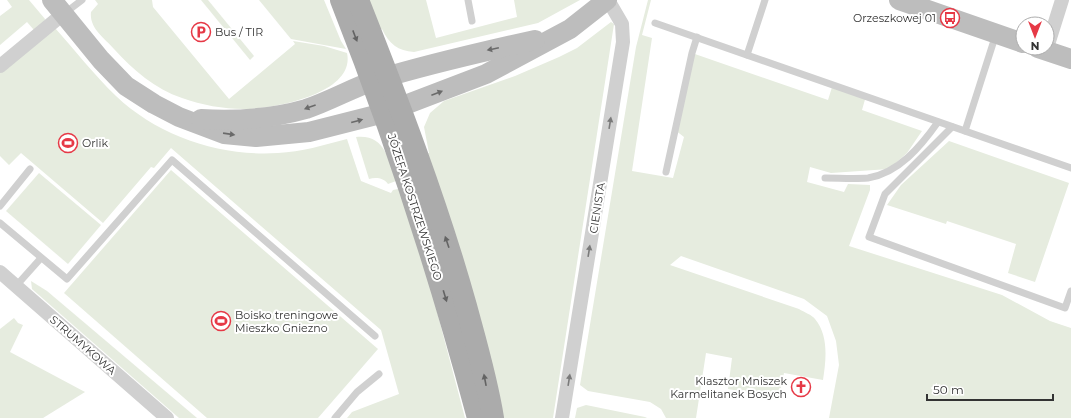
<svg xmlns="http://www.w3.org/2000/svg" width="1071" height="418" viewBox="0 0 1071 418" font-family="Montserrat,sans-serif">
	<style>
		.green { fill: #e6ecdf }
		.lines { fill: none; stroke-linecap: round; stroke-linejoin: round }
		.lane { stroke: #d0d0d0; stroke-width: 7 }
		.street { stroke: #d0d0d0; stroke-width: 14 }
		.secondary { stroke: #bdbdbd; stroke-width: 20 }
		.primary { stroke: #ababab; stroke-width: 22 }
		.oneway { fill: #636363 }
		.oneway2 { fill: #6a6a6a }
		.oneway3 { fill: #7a7a7a }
		.labels { text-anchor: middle; stroke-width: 4; stroke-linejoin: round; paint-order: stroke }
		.poi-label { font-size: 11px; fill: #333; stroke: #fff; text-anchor: start }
		.street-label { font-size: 11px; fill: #333; stroke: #fff }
	</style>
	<rect width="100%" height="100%" fill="#fff"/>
	<g class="green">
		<polygon points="7,0 29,0 45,19 44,23 34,30 27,22 0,45 0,16 12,7"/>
		<path d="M95,0H152L153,7L229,99L295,44L293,41L324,46L347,53C356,94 273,109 244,109C223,109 202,105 182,98C155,89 133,70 114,49C104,38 89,28 91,12L98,4Z"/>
		<polygon points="201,0 208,0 254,56 250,60"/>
		<polygon points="259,0 324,0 341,41 346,49 291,39"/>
		<path d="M363,0H426L436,38L517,17L514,0H580L538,23L414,52C398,51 389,44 382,29L376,31Z"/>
		<path d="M648,0H651L642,35L652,38L632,171L673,178L684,137L675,130L692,53L828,100L833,84L866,96L862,110L922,131L907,153L889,169L831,173L810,167L807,182L844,192L848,184L870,185V190L849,246L1002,295L1050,321L1071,328V418H829L839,365L836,341L827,316L804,299L681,256L670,265L799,309C804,312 812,315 815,319C829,336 826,360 823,380L784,373L779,398L728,389L732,358L706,353L696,418H666L661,409L650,402L588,391L580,385L636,47Z"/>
		<polygon points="611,22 614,24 553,418 499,418 425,154 429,153 424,127 430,113 444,101 515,76 559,57 577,48"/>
		<path d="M55,28C75,50 94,75 116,96C158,136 220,157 278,153C301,152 324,145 347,139L361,181L391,193L393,190L398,189L401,192L431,289L465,418H347L352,412L399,394L381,330L171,148L154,168L151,167L103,223L21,153L9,165L0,156V72Z"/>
		<path d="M356,137C385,134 388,159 396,181L388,184C384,178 376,177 369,179Z"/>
		<polygon points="949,141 1069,183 1035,282 1008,273 1016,244 947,221 946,224 887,205 901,185"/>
		<polygon points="171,170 378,349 318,418 207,418 64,293"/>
		<polygon points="39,173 101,225 68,264 6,211"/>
		<polygon points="31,281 47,291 197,418 179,418 32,289"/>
		<polygon points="14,318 18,323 23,325 10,352 85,392 43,418 0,418 0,329"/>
		<polygon points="586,405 645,417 647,418 575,418 577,408"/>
	</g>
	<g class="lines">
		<g class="lane">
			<polyline points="468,0 472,21"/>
			<polyline points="65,13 82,0"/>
			<polyline points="655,23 1071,168"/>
			<polyline points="747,55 765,0"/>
			<polyline points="952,127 885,194 869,237 1065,308 1071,291"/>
			<polyline points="965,131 996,34"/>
			<polyline points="666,172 692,53 697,37"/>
			<path d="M825,178C839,178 854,179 868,178C899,173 921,146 938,122"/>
			<polyline points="0,206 30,169"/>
			<polyline points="0,223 67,279 172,160 375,336"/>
			<polyline points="16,286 41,258"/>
			<polyline points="335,418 357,392 379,374"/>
		</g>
		<g class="street">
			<polyline points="1046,51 1062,0"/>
			<polyline points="0,66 63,14"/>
			<polyline points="0,272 167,418"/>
			<polyline points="562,418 623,42 622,24 608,0"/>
		</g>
		<g class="secondary">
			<polyline points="52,0 101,60 126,86 154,104 179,117 224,134 256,137 309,132 384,113 486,74 570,29 607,0"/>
			<polyline points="899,0 1023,43"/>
			<polyline points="1038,48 1071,59"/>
			<path d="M201,119C236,121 271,119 306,109C330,101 352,88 376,80C428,64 481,52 535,40"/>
		</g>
		<g class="primary">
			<path d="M341,0C395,137 440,275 478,418"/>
			<path d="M358,0C398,101 437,202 466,306C476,343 487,380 493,418"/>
		</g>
	</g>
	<defs><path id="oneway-solid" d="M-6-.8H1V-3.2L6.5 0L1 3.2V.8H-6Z"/></defs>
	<g class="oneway">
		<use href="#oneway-solid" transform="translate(355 36) rotate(69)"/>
		<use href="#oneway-solid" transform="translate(447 242) rotate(-109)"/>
		<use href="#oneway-solid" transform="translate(445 296) rotate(73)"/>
		<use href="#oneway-solid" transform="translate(485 380) rotate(-101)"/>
	</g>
	<g class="oneway2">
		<use href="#oneway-solid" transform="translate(493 49) rotate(168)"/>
		<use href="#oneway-solid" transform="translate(437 93) rotate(-21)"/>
		<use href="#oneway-solid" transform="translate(310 107) rotate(160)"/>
		<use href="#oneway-solid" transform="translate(357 121) rotate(-15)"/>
		<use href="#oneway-solid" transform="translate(229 134) rotate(8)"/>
	</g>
	<g class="oneway3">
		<use href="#oneway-solid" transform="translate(610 123) rotate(-81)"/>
		<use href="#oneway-solid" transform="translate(589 251) rotate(-81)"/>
		<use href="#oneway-solid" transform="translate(569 380) rotate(-81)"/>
	</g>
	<defs>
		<symbol id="bus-ring" viewBox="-11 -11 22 22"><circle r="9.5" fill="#fff" stroke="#e63946" stroke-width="1.5"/><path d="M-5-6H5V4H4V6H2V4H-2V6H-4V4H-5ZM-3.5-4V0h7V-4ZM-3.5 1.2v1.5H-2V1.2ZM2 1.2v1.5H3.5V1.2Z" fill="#e63946"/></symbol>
		<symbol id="parking-ring" viewBox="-11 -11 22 22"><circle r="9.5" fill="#fff" stroke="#e63946" stroke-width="1.5"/><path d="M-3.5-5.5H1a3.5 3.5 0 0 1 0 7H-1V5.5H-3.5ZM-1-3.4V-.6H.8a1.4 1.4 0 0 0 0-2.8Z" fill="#e63946"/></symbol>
		<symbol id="stadium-ring" viewBox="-11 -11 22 22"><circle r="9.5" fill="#fff" stroke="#e63946" stroke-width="1.5"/><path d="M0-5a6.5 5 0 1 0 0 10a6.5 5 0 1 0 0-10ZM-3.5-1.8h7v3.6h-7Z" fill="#e63946"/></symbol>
		<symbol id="church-ring" viewBox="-11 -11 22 22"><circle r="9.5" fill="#fff" stroke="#e63946" stroke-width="1.5"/><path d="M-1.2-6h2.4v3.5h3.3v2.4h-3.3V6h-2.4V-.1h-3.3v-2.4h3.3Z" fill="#e63946"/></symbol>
	</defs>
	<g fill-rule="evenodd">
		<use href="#bus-ring" x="939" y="7" width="22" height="22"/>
		<use href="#parking-ring" x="190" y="21" width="22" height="22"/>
		<use href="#stadium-ring" x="57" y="132" width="22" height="22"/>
		<use href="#stadium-ring" x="210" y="310" width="22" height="22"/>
		<use href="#church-ring" x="790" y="376" width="22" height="22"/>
	</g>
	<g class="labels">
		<g class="poi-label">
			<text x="936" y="22" text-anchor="end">Orzeszkowej 01</text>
			<text x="215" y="36">Bus / TIR</text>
			<text x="82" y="147">Orlik</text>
			<text x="235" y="319">Boisko treningowe<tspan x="235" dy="13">Mieszko Gniezno</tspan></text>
			<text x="787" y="385" text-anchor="end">Klasztor Mniszek<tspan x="787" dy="13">Karmelitanek Bosych</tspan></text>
		</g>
		<g class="street-label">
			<text transform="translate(415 207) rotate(72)" y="4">JÓZEFA KOSTRZEWSKIEGO</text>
			<text transform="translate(597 208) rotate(-81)" y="4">CIENISTA</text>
			<text transform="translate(83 345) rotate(41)" y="4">STRUMYKOWA</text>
		</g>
	</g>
	<g transform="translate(1035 36) rotate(180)"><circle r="19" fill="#ffffff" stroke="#adadad"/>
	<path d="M0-3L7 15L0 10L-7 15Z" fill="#e63946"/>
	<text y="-6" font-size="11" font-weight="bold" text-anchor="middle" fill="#333333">N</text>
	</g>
	<path d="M927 394v6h126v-6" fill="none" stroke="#333333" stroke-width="2"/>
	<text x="933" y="394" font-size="12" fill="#333333" stroke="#ffffff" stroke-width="3" paint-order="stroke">50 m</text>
</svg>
